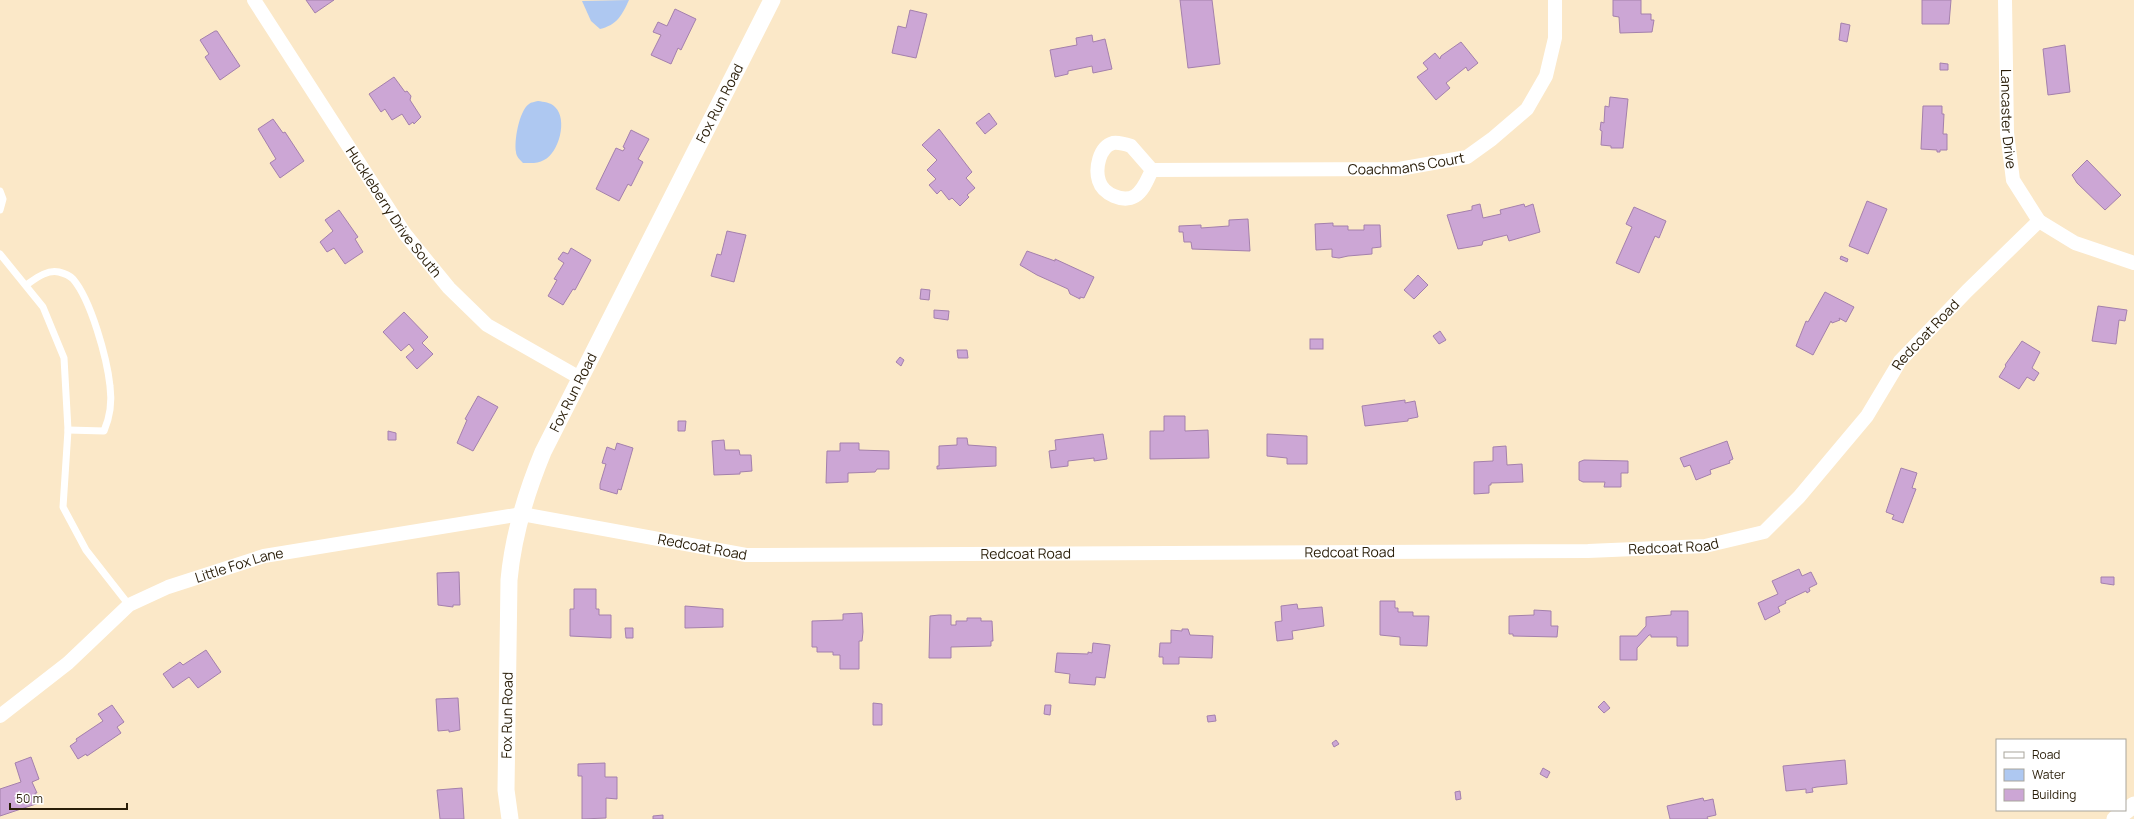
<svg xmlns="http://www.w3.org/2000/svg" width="2134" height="819" viewBox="0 0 2134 819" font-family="Manrope,sans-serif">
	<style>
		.water { fill: #aec8f1 }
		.building { fill: #cca6d5; stroke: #a480ac }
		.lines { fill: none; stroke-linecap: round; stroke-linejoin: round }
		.service { stroke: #fff; stroke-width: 7 }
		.minor { stroke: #fff; stroke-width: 14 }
		.tertiary { stroke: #fff; stroke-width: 17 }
		.labels { text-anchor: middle; stroke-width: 4; stroke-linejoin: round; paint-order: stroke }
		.street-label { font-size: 14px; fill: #291d08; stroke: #fff }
	</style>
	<rect width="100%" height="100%" fill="#fbe8c8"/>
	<g class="water">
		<path d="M629,0C622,15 617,25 600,29L591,21L582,1Z"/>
		<path d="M538,101C544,102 550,102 555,107C568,119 559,153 544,160C538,164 530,163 523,163C520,160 516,156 516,152C514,141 519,111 529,104C531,102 535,102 538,101Z"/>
	</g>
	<g class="building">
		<polygon points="306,0 334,0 315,13"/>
		<polygon points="1180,0 1212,0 1220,64 1188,68"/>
		<polygon points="1613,0 1641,0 1641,14 1651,14 1651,20 1654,20 1652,32 1620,33 1619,17 1613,16"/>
		<polygon points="1922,0 1951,0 1949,24 1922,24"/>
		<polygon points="675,9 696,19 681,50 678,48 671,64 651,55 661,35 653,32 658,22 667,26"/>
		<polygon points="910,10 927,14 916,58 892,53 898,26 906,28"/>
		<polygon points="1841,23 1850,25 1847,42 1839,40"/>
		<polygon points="215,31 217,31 240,66 220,80 205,57 209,54 200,40"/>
		<polygon points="1092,35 1093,42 1105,39 1112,69 1093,73 1092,66 1068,71 1068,74 1055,77 1050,50 1077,45 1076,38"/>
		<polygon points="1461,42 1478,63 1468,71 1466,67 1446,83 1450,88 1436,100 1417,77 1428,69 1423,63 1435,53 1440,59 1441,56"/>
		<polygon points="2065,45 2070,92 2048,95 2043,49"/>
		<polygon points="1940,63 1948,64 1948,70 1940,70"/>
		<polygon points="394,77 405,92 407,91 411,96 410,100 421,117 414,124 413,122 409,125 402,114 392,120 385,109 381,112 369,94"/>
		<polygon points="1610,97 1628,99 1623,148 1611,148 1611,146 1601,145 1602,131 1600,130 1601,122 1604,123 1605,106 1609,107"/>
		<polygon points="1923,106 1942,106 1942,114 1944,114 1943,134 1947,134 1947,150 1940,150 1940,152 1937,152 1937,150 1921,149"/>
		<polygon points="989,113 997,124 985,134 976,123"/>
		<polygon points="273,119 283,133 285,132 304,161 280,178 270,163 276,159 258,129"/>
		<polygon points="939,129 972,172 966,178 975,188 967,195 969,197 960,206 952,198 949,200 941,190 937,194 929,185 936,179 927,170 937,160 922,145"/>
		<polygon points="631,130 649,139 638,159 643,162 631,186 628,184 619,201 596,189 616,148 623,151 625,148 623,147"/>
		<polygon points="2087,160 2121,195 2105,210 2077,183 2072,175"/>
		<polygon points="1867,201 1887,209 1868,254 1849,246"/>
		<polygon points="1480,204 1483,218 1501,214 1500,210 1524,204 1525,207 1533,204 1540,232 1509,241 1507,235 1483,241 1482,245 1458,249 1447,215 1472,210 1472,206"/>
		<polygon points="1634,207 1666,221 1659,238 1655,236 1639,273 1616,263 1632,227 1626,224"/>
		<polygon points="339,210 358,237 355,239 363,252 345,264 334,248 327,252 320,242 333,231 325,220"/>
		<polygon points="1248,219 1250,251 1192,249 1191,242 1184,242 1183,232 1179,232 1179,226 1201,225 1201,228 1229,226 1229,220"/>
		<polygon points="1333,223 1333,226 1348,226 1348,230 1364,230 1364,225 1380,225 1381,247 1372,248 1372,254 1348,256 1339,258 1332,257 1332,249 1316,250 1315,224"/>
		<polygon points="727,231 746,235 734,282 711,276 717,254 721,255"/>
		<polygon points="571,248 591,260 575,290 573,289 563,305 548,296 557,280 554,279 564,263 558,259 563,252 568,254"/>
		<polygon points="1027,251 1055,261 1055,259 1094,277 1084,298 1080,297 1080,299 1070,294 1068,289 1037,275 1020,265"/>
		<polygon points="1841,256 1848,259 1847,262 1840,259"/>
		<polygon points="1418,275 1428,285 1414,299 1404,290"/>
		<polygon points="921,289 930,290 929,300 920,299"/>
		<polygon points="1825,292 1854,307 1846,322 1839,318 1840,320 1832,323 1831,321 1813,355 1796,346 1806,321 1808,322"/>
		<polygon points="2098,306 2127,310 2125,321 2119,320 2116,344 2092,341"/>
		<polygon points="934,310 949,311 948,320 934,318"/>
		<polygon points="404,312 428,337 422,343 433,354 417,369 406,357 414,350 409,344 401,351 383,332"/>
		<polygon points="1440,331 1446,340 1439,344 1433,336"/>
		<rect x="1310" y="339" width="13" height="10"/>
		<polygon points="2022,341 2040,352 2032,368 2039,373 2034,381 2027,377 2019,389 1999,377 2006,366 2005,365"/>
		<polygon points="957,350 967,350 968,358 958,358"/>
		<polygon points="900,357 904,360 901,366 896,362"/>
		<polygon points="478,396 498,407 473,451 457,443 467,420 465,419"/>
		<polygon points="1405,400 1405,403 1415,401 1418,417 1408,419 1408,421 1365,426 1362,406"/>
		<polygon points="1164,416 1185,416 1185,431 1208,430 1209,458 1150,459 1150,431 1164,431"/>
		<polygon points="678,421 686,421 685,431 678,431"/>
		<polygon points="388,431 396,433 396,440 388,440"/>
		<polygon points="1103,434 1107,459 1094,461 1094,458 1068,461 1068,466 1051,468 1049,451 1056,450 1055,440"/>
		<polygon points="1267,434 1307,436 1307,464 1287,464 1287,458 1267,456"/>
		<polygon points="957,438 967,438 968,445 996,447 996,466 937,469 937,466 939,466 939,446 957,445"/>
		<polygon points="724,440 725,450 739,450 740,455 751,455 752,471 740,472 740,474 714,475 712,441"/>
		<polygon points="1727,441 1733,459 1729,461 1730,463 1710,470 1711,474 1696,480 1690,465 1684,467 1680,458"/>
		<polygon points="617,443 633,448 621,490 618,489 617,494 600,489 600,484 606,464 602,463 607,447 615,450"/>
		<polygon points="840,443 859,443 859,450 889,451 889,469 877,469 875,472 848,473 848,482 826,483 827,451 840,451"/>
		<polygon points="1506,446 1507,465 1522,464 1523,482 1491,483 1491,485 1489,485 1489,493 1474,494 1474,462 1493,461 1493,447"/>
		<polygon points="1584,460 1628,461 1628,473 1621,473 1621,487 1604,487 1605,482 1583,482 1579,480 1579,462"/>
		<polygon points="1901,468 1917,473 1912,488 1916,489 1903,523 1892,519 1894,515 1886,512"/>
		<polygon points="1799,569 1802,576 1811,572 1817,584 1809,588 1810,591 1807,593 1806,591 1785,601 1786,603 1778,607 1780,612 1765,620 1758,603 1778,594 1772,581"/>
		<polygon points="459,572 460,605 453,605 453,607 438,605 437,573"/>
		<polygon points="2101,577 2114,577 2114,585 2101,583"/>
		<polygon points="574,589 596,589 596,609 599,609 599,615 611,615 611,638 570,636 570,609 574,609"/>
		<polygon points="1380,601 1395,601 1395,608 1398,608 1398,612 1413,612 1413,616 1429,616 1427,646 1400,645 1400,637 1380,635"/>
		<polygon points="1297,604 1298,609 1322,607 1324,626 1292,631 1293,639 1277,641 1275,622 1282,621 1281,606"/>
		<polygon points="685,606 723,609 723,627 685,628"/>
		<polygon points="1534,610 1551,611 1551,626 1558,626 1557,637 1513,636 1513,634 1509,634 1509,616 1534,615"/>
		<polygon points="1671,611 1688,611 1688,646 1677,646 1677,637 1651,637 1651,635 1649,635 1637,648 1637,660 1620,660 1620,636 1637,636 1646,626 1646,617 1671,615"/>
		<polygon points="862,613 863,632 862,641 859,641 859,669 840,669 840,655 833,655 833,652 817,652 817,647 812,647 812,621 843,620 843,614"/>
		<polygon points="939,615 951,615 951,625 956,625 956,621 967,621 967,618 981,618 981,621 992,621 993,641 991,641 991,646 951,647 951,658 929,658 930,616"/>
		<polygon points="625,628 633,628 633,638 626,638"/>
		<polygon points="1182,629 1188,629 1190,635 1213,636 1212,658 1179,657 1179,664 1163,664 1163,657 1159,657 1160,643 1171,643 1171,630 1182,631"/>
		<polygon points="1093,643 1110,645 1105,678 1096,677 1095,685 1069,683 1070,674 1055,672 1057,653 1088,654 1088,652 1092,653"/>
		<polygon points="206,650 221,672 198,688 189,677 173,688 163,674 180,662 183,665"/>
		<polygon points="458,698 460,730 449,732 449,730 438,731 436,699"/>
		<polygon points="1604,701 1610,708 1604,713 1598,707"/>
		<polygon points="873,703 882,704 882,725 873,725"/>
		<polygon points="112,705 124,722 117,727 121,733 87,756 86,754 78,759 70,746 77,741 76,739 103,721 98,714"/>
		<polygon points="1045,705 1051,705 1050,715 1044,714"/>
		<polygon points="1215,715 1216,721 1208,722 1207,716"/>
		<polygon points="1336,740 1339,744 1334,747 1332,743"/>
		<polygon points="31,757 39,779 32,782 37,793 35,793 39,803 0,816 0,789 21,782 15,763"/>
		<polygon points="1845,760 1847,784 1817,787 1812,788 1813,792 1806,793 1806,789 1786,791 1783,766"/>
		<polygon points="605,763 605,777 617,777 617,799 606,798 606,818 582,819 582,776 578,776 578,764"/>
		<polygon points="1543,768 1550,772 1547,778 1540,774"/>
		<polygon points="462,788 464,819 440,819 437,790"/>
		<polygon points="1460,791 1461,799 1456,800 1455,792"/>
		<polygon points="1703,798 1704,801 1713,799 1716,815 1707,817 1708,819 1670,819 1667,806"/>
		<polygon points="663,815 663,819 653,819 653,816"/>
	</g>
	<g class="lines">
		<g class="service">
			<polyline points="0,191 3,199 0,210"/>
			<polyline points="0,254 43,307 64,358 68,430 63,507 86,550 129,605"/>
			<path d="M26,285C35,279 47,269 59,272C63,273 70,276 73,279C91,300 107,358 110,386C112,401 110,417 104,431L68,430"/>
		</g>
		<g class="minor">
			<path id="s1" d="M254,0L405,234L449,288L487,325L580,378"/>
			<path id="s2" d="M2005,0L2007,133L2013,180L2039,221L2075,243L2134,263"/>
			<path id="s3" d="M1152,170C1148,178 1144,190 1135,196C1123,203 1103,194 1099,181C1095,169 1099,147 1113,143C1119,142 1125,144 1131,146L1152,170L1399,169L1467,157L1492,139L1527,109L1546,76L1555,38V0"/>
			<path id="s4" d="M0,716L68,663L129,605L168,587L264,556L522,514L746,555L1588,551L1705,546L1764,532L1799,497L1867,416L1900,361L1967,291L2039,221"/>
		</g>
		<g class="tertiary">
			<path id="s5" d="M510,819L506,790L509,580C513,536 526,493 543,452L772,0"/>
			<polyline points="2115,819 2134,805"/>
		</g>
	</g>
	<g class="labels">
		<g class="street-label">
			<text dy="5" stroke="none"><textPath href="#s5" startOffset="763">Fox Run Road</textPath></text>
			<text dy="5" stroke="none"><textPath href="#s2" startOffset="119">Lancaster Drive</textPath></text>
			<text dy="5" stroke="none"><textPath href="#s3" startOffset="424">Coachmans Court</textPath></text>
			<text dy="5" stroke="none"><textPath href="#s1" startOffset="254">Huckleberry Drive South</textPath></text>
			<text dy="5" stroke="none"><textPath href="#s4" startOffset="2079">Redcoat Road</textPath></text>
			<text dy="5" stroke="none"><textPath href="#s5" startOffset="439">Fox Run Road</textPath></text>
			<text dy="5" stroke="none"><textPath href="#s4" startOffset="1731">Redcoat Road</textPath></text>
			<text dy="5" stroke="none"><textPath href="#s4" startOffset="759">Redcoat Road</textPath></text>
			<text dy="5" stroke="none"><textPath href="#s4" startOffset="1407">Redcoat Road</textPath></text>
			<text dy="5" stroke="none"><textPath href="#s4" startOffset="1083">Redcoat Road</textPath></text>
			<text dy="5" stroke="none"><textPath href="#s4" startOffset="288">Little Fox Lane</textPath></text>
			<text dy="5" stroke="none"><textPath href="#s5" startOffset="104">Fox Run Road</textPath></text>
		</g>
	</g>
	<rect x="1996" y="739" width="130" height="72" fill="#ffffff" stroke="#a9a59c"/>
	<rect x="2004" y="752" width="20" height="6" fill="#ffffff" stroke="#a9a59c"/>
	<text x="2032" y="759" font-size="12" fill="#291d08">Road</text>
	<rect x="2004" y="769" width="20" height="12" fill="#aec8f1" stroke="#a9a59c"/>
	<text x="2032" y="779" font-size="12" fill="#291d08">Water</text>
	<rect x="2004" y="789" width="20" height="12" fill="#cca6d5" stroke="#a9a59c"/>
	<text x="2032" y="799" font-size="12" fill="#291d08">Building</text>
	<path d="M10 803v6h117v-6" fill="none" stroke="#291d08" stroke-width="2"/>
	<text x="16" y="803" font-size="12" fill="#291d08" stroke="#ffffff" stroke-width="3" paint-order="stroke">50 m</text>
</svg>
